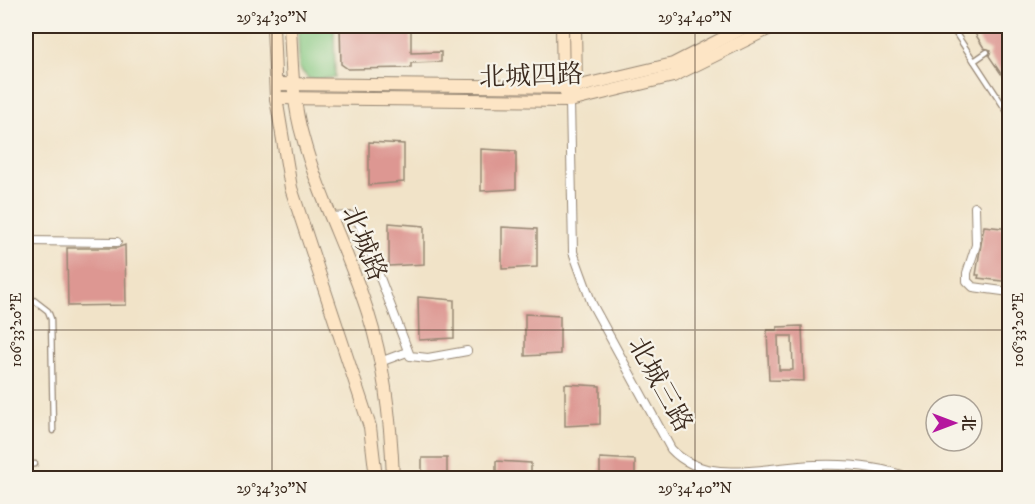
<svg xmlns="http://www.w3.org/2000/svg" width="1035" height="504" viewBox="0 0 1035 504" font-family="'IM FELL DW Pica','Noto Serif SC',serif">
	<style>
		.green { fill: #85c881; stroke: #607950; stroke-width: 1.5 }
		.building { fill: #dd9792; fill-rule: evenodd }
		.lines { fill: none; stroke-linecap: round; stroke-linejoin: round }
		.lane-casing { stroke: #968673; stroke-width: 7 }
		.street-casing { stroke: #968673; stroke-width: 10 }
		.secondary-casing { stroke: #968673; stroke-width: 14 }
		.lane { stroke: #fff; stroke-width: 4.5 }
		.street { stroke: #fff; stroke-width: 8 }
		.secondary { stroke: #fde5c5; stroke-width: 12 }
		.ticks { fill: none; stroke: #3b2a1e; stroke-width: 1.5; stroke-opacity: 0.45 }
		.labels { text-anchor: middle; stroke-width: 4.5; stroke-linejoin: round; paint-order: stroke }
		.street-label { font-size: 26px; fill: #3b2a1e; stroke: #f7f3e8 }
		.neatline { fill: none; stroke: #3b2a1e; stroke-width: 2 }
		.ticks-label { font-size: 15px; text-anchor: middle; fill: #3b2a1e }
	</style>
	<rect width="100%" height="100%" fill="#f7f3e8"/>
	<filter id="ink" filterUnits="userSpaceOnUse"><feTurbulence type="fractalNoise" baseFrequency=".0167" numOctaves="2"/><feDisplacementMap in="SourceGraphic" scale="12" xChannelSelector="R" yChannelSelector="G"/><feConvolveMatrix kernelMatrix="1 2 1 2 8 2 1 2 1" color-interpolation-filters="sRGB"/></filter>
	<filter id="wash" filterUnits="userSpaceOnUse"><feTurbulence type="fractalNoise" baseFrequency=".008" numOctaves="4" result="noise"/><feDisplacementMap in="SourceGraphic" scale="24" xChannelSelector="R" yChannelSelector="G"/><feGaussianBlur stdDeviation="1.35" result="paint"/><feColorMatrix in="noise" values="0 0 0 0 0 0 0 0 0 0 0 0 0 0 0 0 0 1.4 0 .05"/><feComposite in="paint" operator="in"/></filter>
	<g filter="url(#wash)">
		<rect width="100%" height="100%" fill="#f1e3c8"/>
		<polygon class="green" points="298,26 334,26 335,78 309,79 299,68"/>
		<g id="blocks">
			<g class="building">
				<polygon points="340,26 411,26 411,53 441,52 441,62 411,63 411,68 348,69 341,64"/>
				<polygon points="976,26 1010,26 1010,87 989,56 991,50 984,48 974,32"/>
				<polygon points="369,142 404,144 404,182 369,185"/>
				<polygon points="481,149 516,151 516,189 481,191"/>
				<polygon points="389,223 424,226 424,264 389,266"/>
				<polygon points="984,226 1010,229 1010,282 978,278 979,275 976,275"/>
				<polygon points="502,227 537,229 537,267 502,269"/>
				<polygon points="125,245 126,305 68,306 67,248 117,248"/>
				<polygon points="418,297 454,300 454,338 419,340"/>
				<polygon points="525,314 560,316 560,354 525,356"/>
				<path d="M802,326L804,381L769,380L767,330H777V327ZM778,336H792L793,370H779Z"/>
				<polygon points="565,384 600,386 600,424 565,426"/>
				<rect x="422" y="458" width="25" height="20"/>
				<polygon points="600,458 635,460 635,478 600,478"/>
				<polygon points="496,461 531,463 531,478 496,478"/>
			</g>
		</g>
	</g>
	<g filter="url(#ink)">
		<use href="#blocks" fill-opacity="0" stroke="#968673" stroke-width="1.5"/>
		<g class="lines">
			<defs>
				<g id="lane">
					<polyline points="951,26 1010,116"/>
					<polyline points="974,61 987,52"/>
					<polyline points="26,294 48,311 51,319 53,431"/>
					<polyline points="26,465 35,464"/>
				</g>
				<g id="street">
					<path d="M570,101L573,252L592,304L671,449C706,487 768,466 815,465C846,464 880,466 909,478"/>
					<polyline points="975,207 976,245 967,273 967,281 973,287 1010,292"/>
					<polyline points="330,217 351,216 359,223 410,356 428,358 467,351"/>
					<polyline points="26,241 117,242"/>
					<polyline points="380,362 407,352"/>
				</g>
				<g id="secondary">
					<polyline points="273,26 276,98 291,188 370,427 376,478"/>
					<path d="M290,26C292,64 292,101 303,138C319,198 349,253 368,313C385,366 391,423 393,478"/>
					<polyline points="562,26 563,86 566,92"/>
					<polyline points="276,84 576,87 673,64 747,26"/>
					<polyline points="573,94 576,87 575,26"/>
					<polyline points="276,98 570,101 673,76 774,26"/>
				</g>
			</defs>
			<use href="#lane" class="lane-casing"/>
			<use href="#street" class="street-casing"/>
			<use href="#secondary" class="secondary-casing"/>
			<use href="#lane" class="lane"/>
			<use href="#street" class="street"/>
			<use href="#secondary" class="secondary"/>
		</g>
	</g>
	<path class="ticks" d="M272,26V478M695,26V478M26,330H1010"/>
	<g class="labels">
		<g class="street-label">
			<text transform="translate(531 75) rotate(-2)" y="9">北城四路</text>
			<text transform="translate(365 243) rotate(68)" y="9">北城路</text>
			<text transform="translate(661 384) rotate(61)" y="9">北城三路</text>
		</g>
	</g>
	<rect width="1035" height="504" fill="none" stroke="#f7f3e8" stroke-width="66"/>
	<g transform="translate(954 423) rotate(90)"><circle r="28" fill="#f7f3e8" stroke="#aca397" stroke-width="1.5"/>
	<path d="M0-4.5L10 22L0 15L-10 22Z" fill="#b5179e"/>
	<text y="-9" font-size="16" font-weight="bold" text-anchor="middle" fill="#3b2a1e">北</text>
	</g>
	<rect x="33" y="33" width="969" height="438" class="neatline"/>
	<g class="ticks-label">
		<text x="272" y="22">29°34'30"N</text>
		<text x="695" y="22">29°34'40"N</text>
		<text transform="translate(1018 330) rotate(-90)" y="5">106°33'20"E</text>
		<text transform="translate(16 330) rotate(-90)" y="5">106°33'20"E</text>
		<text x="272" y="493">29°34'30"N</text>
		<text x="695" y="493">29°34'40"N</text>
	</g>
</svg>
